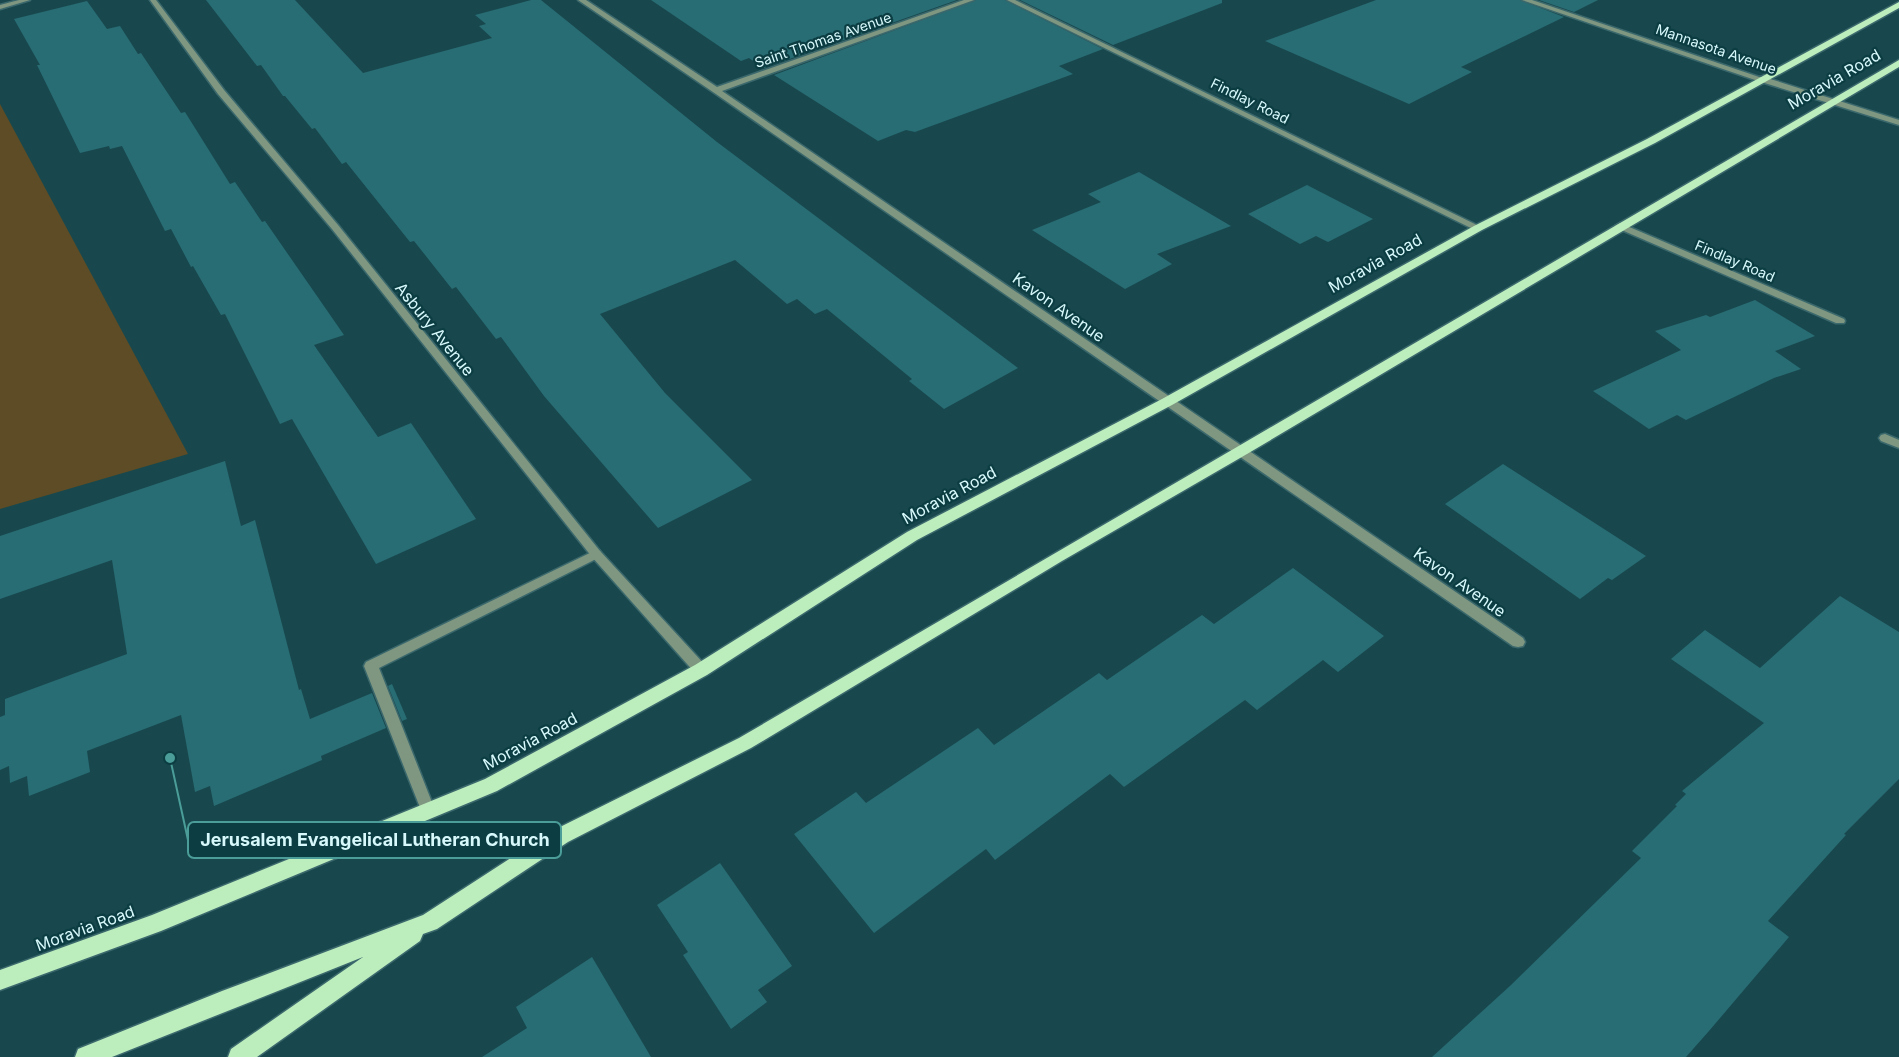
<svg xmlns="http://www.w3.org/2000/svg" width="1899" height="1057" font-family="Inter,sans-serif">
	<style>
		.green { fill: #5d4c25 }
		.building { fill: #286c74 }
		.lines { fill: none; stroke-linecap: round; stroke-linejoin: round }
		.service-casing { stroke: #3b686c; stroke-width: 3 }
		.minor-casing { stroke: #3b686c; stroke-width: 3 }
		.tertiary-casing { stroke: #3b686c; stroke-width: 3 }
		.primary-casing { stroke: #3b686c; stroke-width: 3 }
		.service { fill: #7f9780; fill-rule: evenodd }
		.minor { fill: #7f9780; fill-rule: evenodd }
		.tertiary { fill: #7f9780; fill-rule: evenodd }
		.primary { fill: #bcedbd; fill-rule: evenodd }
		.labels { text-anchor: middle; stroke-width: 4.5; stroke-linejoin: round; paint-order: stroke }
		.far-street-label { font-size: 14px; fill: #d8f9fc; stroke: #0b3d42 }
		.street-label { font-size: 16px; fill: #d8f9fc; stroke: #0b3d42 }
		.leader { fill: none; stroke: #4b9d99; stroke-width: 2 }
		.callout-dot { fill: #4b9d99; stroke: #0b3d42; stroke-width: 2 }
		.callout { fill: #0b3d42; stroke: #4b9d99; stroke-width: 2 }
		.callout-label { font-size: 18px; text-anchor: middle; font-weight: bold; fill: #d8f9fc }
	</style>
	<rect width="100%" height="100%" fill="#18484d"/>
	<!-- green -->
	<polygon class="green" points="0,104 188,454 0,509"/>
	<!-- building -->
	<g class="building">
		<polygon points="206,0 295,0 363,73 492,38 479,26 486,24 475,15 531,0 541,0 717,142 1018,368 944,409 909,381 912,379 827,309 815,314 797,299 787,304 735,260 600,314 665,393 752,480 658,528 544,396 501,337 496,339 456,287 452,289 414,241 410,242 346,162 342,164 315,128 312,129 285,96 283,96 261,65 257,66"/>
		<polygon points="651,0 957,0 764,68 749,58 741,61"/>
		<polygon points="976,0 1005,0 1103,49 1059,66 1073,74 915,132 906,130 878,141 774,75"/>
		<polygon points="1020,0 1222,0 1222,3 1113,45"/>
		<polygon points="1376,0 1520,0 1564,17 1461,67 1472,72 1409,104 1265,41"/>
		<polygon points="1539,0 1598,0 1574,12"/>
		<polygon points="87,1 107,29 120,26 138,54 141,53 181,113 185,112 230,184 235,182 262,222 265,221 344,335 314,345 378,437 411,423 476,519 376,564 292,419 280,424 225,314 221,315 193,266 191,267 171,229 165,231 122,146 110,149 109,146 80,153 37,65 40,65 14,19"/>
		<polygon points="1139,172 1231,226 1157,254 1172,264 1125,289 1032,230 1101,202 1088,194"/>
		<polygon points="1307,185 1373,219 1328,242 1316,236 1300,244 1248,214"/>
		<polygon points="1755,300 1815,336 1775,351 1801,369 1774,378 1686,420 1677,415 1649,429 1593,391 1681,350 1655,331 1706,315 1710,317"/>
		<polygon points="225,461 241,526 255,520 299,690 301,689 310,719 372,693 386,728 321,756 322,760 214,806 210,786 195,792 181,715 87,751 90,772 29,796 27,776 10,783 9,766 0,770 0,717 5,715 5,699 127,654 112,560 0,599 0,536"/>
		<polygon points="1503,464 1646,556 1612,580 1608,578 1580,599 1445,504"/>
		<polygon points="1293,568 1384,636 1338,672 1323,660 1257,710 1245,700 1124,787 1110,774 995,860 986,849 874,933 794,834 856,792 866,803 978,728 994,745 1099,673 1107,680 1202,615 1214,624"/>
		<polygon points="1840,596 1899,632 1899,779 1844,834 1846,835 1768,921 1789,937 1709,1031 1686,1057 1432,1057 1511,985 1641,858 1632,851 1677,806 1675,805 1686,794 1682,791 1764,723 1671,659 1705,630 1760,668"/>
		<polygon points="392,684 407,719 402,721 388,686"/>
		<polygon points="720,863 792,966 758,990 767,1002 731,1029 683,955 688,952 657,905"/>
		<polygon points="592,957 651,1057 482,1057 527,1028 516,1007"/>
	</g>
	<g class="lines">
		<!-- service casing -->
		<g class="service-casing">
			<g id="service">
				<polygon points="1620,223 1844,319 1845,321 1844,323 1836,323 1617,228 1615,226"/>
				<polygon points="596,550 600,551 602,554 600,557 379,668 435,810 433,815 428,817 423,815 364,666 366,662"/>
			</g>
		</g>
		<!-- minor casing -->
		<g class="minor-casing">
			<g id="minor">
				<polygon points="19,0 30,0 0,9 0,5"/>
				<polygon points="150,0 156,0 224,90 338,225 600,551 706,666 708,670 706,674 701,675 696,674 592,557 332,229 218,94"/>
				<polygon points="578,0 586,0 717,87 964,0 974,0 722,91 1523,638 1525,642 1523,646 1518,647 1513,646 713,92"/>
				<polygon points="1007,0 1015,0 1483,228 1478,231 1475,230"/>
				<polygon points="1522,0 1532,0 1765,79 1758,81"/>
				<polygon points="1885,434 1899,440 1899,448 1881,441 1879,438 1881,435"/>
			</g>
		</g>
		<!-- tertiary casing -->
		<g class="tertiary-casing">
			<polygon id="tertiary" points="1758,77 1764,77 1899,120 1899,125 1758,81"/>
		</g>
		<!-- primary casing -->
		<g class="primary-casing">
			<g id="primary">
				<polygon points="1899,2 1899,8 1655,143 1482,230 1172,405 917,540 707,675 497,791 161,931 0,990 0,970 152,915 485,779 695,665 907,532 1162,399 1474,226 1647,139"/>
				<polygon points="1899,60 1899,67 1247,454 1062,561 751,748 568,842 437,929 423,934 420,941 257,1057 228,1057 231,1049 363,957 112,1057 75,1057 78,1049 222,991 423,915 554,830 739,738"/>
			</g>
		</g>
		<!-- service -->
		<use href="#service" class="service"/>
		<!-- minor -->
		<use href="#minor" class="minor"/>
		<!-- tertiary -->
		<use href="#tertiary" class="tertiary"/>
		<!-- primary -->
		<use href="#primary" class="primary"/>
	</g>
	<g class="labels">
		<!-- far-street labels -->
		<g class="far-street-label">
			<text transform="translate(823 40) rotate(-19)" y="5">Saint Thomas Avenue</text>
			<text transform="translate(1716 49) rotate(19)" y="5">Mannasota Avenue</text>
			<text transform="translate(1250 101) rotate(26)" y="5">Findlay Road</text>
			<text transform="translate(1735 261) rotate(23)" y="5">Findlay Road</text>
		</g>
		<!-- street labels -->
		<g class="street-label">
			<text transform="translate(1834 79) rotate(-30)" y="6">Moravia Road</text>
			<text transform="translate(1375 263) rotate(-29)" y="6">Moravia Road</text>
			<text transform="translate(1059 307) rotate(35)" y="6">Kavon Avenue</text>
			<text transform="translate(435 329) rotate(51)" y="6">Asbury Avenue</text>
			<text transform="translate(949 495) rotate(-28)" y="6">Moravia Road</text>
			<text transform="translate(1460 582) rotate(35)" y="6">Kavon Avenue</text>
			<text transform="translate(530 741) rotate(-28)" y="6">Moravia Road</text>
			<text transform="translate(85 928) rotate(-20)" y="6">Moravia Road</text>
		</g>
	</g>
	<!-- callouts -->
	<path class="leader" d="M170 758L188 840"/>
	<circle class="callout-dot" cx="170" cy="758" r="6"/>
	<rect class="callout" x="188" y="822" width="373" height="36" rx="6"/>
	<g class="callout-label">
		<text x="375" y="846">Jerusalem Evangelical Lutheran Church</text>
	</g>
</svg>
